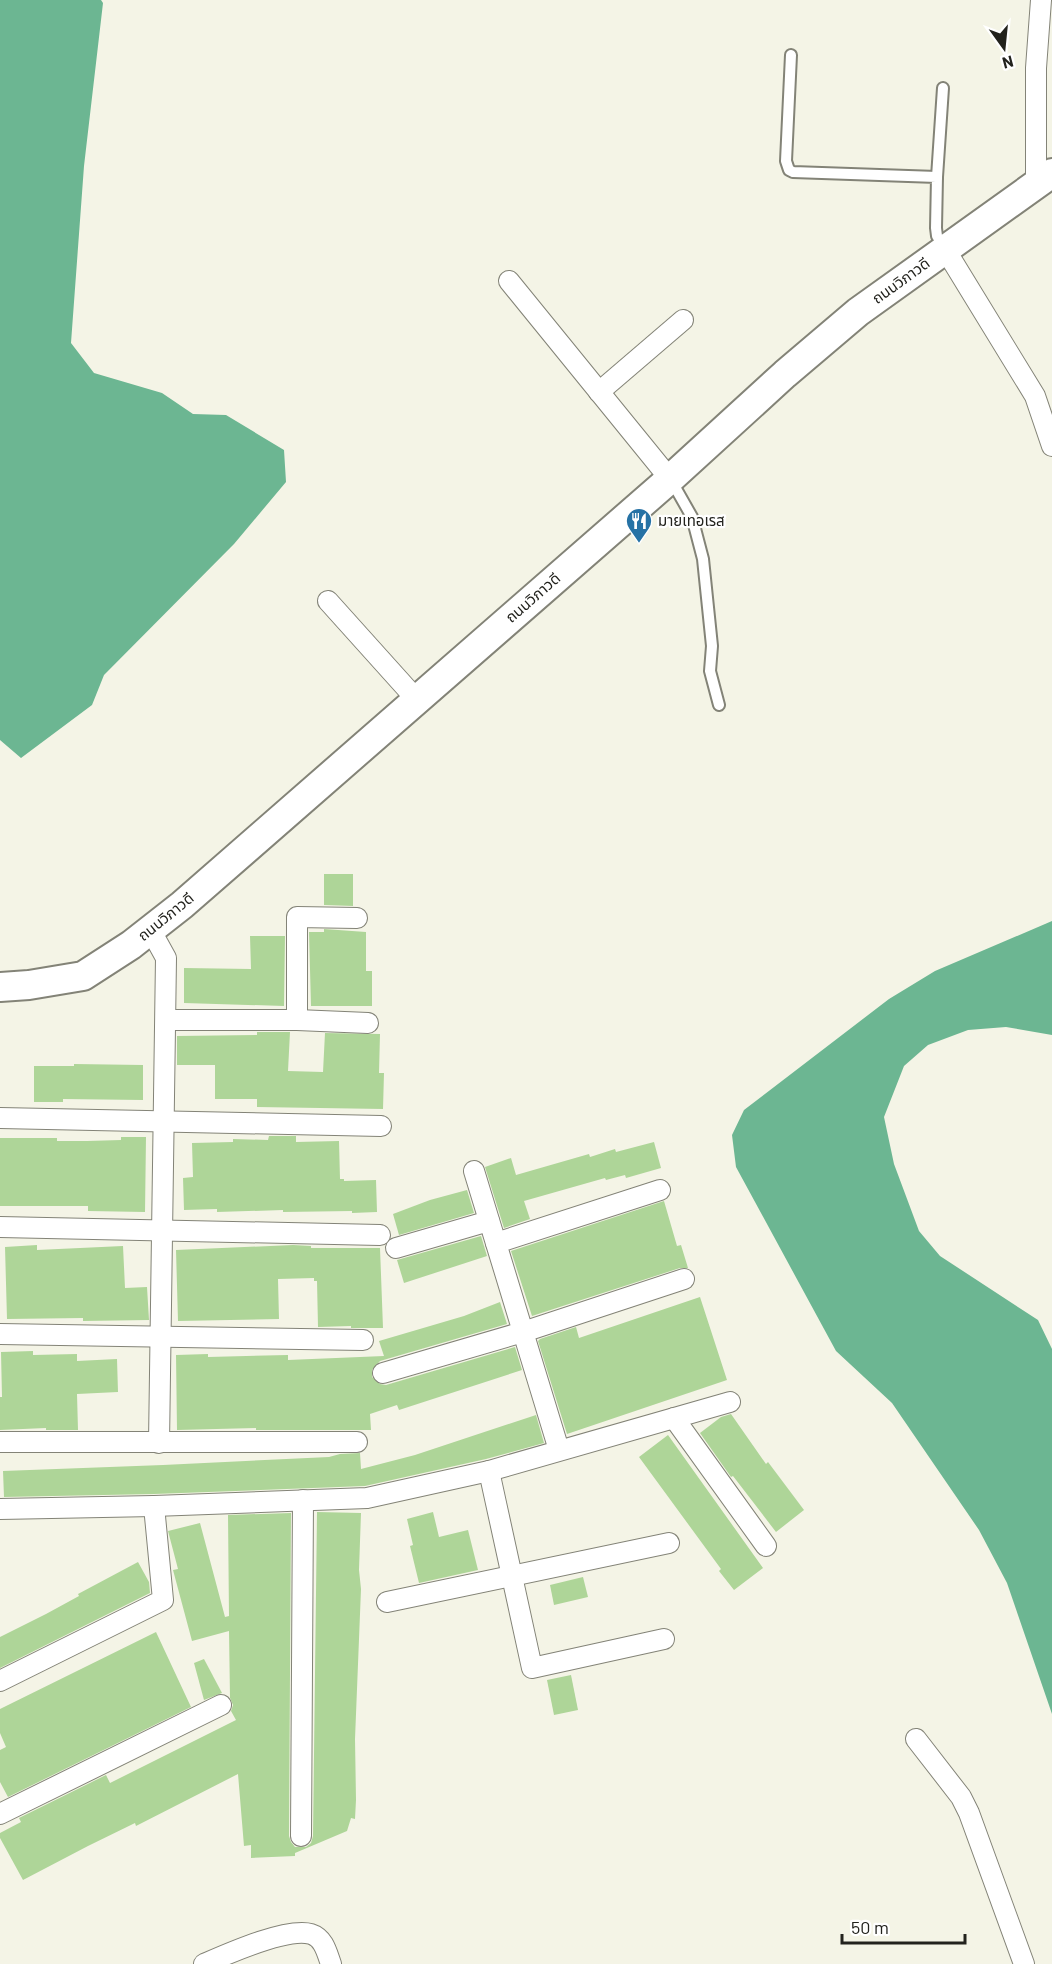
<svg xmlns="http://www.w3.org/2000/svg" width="1052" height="1964" font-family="Barlow,'Noto Sans Thai',sans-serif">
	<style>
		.water { fill: #6cb692 }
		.building { fill: #aed598 }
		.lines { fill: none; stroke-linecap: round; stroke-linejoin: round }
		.lane-casing { stroke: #838377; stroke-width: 14 }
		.street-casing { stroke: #838377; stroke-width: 22 }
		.secondary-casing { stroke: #838377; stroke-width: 32 }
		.lane { stroke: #fff; stroke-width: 10 }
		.street { stroke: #fff; stroke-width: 20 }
		.secondary { stroke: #fff; stroke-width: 28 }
		.labels { text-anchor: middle; stroke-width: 4.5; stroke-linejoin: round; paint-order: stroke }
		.street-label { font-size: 15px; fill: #22221d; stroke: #fff }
		.poi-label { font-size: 15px; fill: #22221d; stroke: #fff; text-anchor: start }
	</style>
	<rect width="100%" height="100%" fill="#f4f4e6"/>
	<!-- water -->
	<g class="water">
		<polygon points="0,0 101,0 103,3 84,166 71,343 94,373 162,393 193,414 226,415 284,450 286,482 234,544 104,675 92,705 21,758 0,740"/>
		<polygon points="1052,921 1052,1035 1006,1027 968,1030 928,1045 904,1066 884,1117 894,1164 919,1231 940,1256 1038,1320 1052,1349 1052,1714 1007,1583 979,1530 892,1403 836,1351 736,1167 732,1135 744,1110 889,999 935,971"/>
	</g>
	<!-- building -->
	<g class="building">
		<polygon points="324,874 353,874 353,906 324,905"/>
		<polygon points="324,929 366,932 366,971 372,971 372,1006 311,1006 309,932 324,932"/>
		<polygon points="250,936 285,936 284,1006 184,1003 184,968 251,969"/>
		<polygon points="257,1032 290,1032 288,1071 323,1072 325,1033 380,1034 379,1073 384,1073 383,1109 257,1107 257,1099 215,1099 215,1065 177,1065 177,1036 257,1035"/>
		<polygon points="74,1064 143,1065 143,1100 63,1099 63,1102 34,1102 34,1066 74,1066"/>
		<polygon points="269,1136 296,1136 296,1142 339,1141 340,1179 344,1179 344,1181 376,1180 377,1212 352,1213 352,1211 283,1212 283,1210 217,1212 217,1209 184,1210 183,1178 193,1177 192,1143 233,1142 233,1139 268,1140"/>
		<polygon points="121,1137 146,1137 145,1212 88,1211 88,1206 0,1206 0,1138 57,1138 57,1141 87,1141 121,1140"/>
		<polygon points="654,1142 661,1168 626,1178 625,1175 606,1180 605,1178 524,1201 530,1219 504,1228 485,1167 511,1158 516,1175 589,1154 590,1157 615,1149 616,1152"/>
		<polygon points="467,1190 474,1213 399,1235 393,1214 430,1200"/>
		<polygon points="664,1201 677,1246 681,1245 688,1268 680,1268 532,1316 511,1251"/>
		<polygon points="481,1236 487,1256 404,1283 397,1260"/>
		<polygon points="37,1245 37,1250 123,1246 125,1288 147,1287 149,1320 83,1321 83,1318 7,1319 5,1247"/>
		<polygon points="293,1245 311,1246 311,1248 380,1248 383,1328 351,1328 351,1326 318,1327 317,1281 314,1281 314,1278 278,1279 279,1319 178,1321 176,1250"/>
		<polygon points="700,1297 727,1380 567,1434 538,1341 540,1339 576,1327 579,1338"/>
		<polygon points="500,1302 507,1324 380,1361 372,1370 372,1377 380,1384 386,1385 515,1347 522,1370 399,1410 397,1405 370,1414 371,1430 256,1430 256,1428 177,1430 176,1355 208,1354 208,1357 288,1355 288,1360 384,1356 379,1341 464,1316"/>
		<polygon points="33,1351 33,1355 77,1354 77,1361 117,1359 118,1392 77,1394 78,1430 46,1430 46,1428 0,1430 0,1397 2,1397 1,1352"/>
		<polygon points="731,1414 766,1464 768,1462 804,1510 776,1532 733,1476 731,1477 700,1433 721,1417"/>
		<polygon points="536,1415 544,1443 486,1459 365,1486 154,1494 4,1497 3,1471 163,1465 329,1457 340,1454 360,1453 361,1469 415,1455"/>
		<polygon points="668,1435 763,1568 734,1590 719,1571 721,1569 639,1457"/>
		<polygon points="317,1512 361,1513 359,1570 361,1589 355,1739 356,1800 355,1819 351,1818 347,1831 295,1853 295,1856 251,1858 251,1845 244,1846 238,1774 136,1826 135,1823 88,1846 23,1880 0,1838 0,1833 21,1822 19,1818 106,1775 110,1783 236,1720 231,1711 233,1705 230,1698 229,1631 192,1641 173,1570 178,1569 168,1531 200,1523 225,1617 229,1616 228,1515 291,1513 289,1836 291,1842 295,1847 306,1847 311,1843 313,1836"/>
		<polygon points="433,1512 439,1537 468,1530 478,1570 419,1583 410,1546 413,1545 407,1519"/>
		<polygon points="138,1562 149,1582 150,1593 0,1668 0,1637 46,1614 79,1596 78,1594"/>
		<polygon points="583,1577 588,1597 554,1605 550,1585"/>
		<polygon points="156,1632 191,1707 8,1797 0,1782 0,1750 6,1747 0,1733 0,1709"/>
		<polygon points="204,1659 222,1693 204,1700 194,1663"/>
		<polygon points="571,1675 578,1710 554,1715 547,1680"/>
	</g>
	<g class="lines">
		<!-- lane casing -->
		<g class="lane-casing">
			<g id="lane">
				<polyline points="791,55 786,161 789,170 793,172 937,177 936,228 937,236 945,249"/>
				<polyline points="937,177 943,88"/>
				<polyline points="671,480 692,517 703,559 712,646 710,671 719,705"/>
			</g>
		</g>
		<!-- street casing -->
		<g class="street-casing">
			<g id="street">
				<polyline points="1036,186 1036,68 1041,0"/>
				<polyline points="945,249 1035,396 1052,446"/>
				<polyline points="509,281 670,479"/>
				<polyline points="599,392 683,320"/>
				<polyline points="328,601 417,700"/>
				<polyline points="150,929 166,958 159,1443"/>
				<polyline points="166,1020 297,1020 368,1023"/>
				<polyline points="297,1020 297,917 357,918"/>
				<polyline points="0,1118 381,1126"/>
				<polyline points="474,1171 559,1450"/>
				<polyline points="0,1227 380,1235"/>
				<polyline points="496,1243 660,1190"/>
				<polyline points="396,1248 489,1221"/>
				<polyline points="0,1334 363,1340"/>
				<polyline points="383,1373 523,1332 684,1279"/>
				<polyline points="674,1418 766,1546"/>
				<polyline points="0,1442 357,1442"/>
				<polyline points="489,1471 532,1668 664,1639"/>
				<polyline points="0,1509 154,1506 367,1498 489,1471 730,1402"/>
				<polyline points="387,1602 669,1543"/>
				<polyline points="0,1681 163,1600 154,1506"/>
				<polyline points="916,1739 961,1797 969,1813 1024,1964"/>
				<polyline points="0,1814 221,1705"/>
				<polyline points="301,1836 303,1500"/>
				<path d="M204 1964C227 1954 287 1927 311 1934 324 1938 327 1953 331 1964"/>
			</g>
		</g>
		<!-- secondary casing -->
		<g class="secondary-casing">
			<polyline id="secondary" points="0,987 29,985 83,976 131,945 182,905 670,479 785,374 858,312 1052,173"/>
		</g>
		<!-- lane -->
		<use href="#lane" class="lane"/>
		<!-- street -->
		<use href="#street" class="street"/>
		<!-- secondary -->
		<use href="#secondary" class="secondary"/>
	</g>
	<!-- icons -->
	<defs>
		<g id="restaurant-pin" transform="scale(1.35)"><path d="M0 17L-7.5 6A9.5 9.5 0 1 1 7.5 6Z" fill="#2672a5" stroke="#fff"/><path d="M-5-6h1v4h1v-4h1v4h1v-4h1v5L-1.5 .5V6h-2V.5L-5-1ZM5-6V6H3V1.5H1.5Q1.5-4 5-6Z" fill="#fff"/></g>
	</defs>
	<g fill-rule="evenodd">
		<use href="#restaurant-pin" x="639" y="521"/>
	</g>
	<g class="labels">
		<!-- street labels -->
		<g class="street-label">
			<text transform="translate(901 281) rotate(-36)" y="5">ถนนวิภาวดี</text>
			<text transform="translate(533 598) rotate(-41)" y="5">ถนนวิภาวดี</text>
			<text transform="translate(166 917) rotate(-39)" y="5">ถนนวิภาวดี</text>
		</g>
		<!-- poi labels -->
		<g class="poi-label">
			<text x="658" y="526">มายเทอเรส</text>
		</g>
	</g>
	<!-- north arrow -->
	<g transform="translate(1004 48) rotate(165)" stroke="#ffffff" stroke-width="4.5" paint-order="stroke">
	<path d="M0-4.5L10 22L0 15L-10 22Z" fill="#22221d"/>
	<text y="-9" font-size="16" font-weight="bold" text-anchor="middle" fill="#22221d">N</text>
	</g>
	<!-- scale -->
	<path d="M842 1934v9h123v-9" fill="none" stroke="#22221d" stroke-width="3"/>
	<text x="851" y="1934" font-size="18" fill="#22221d" stroke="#ffffff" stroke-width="4.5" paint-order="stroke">50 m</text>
</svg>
